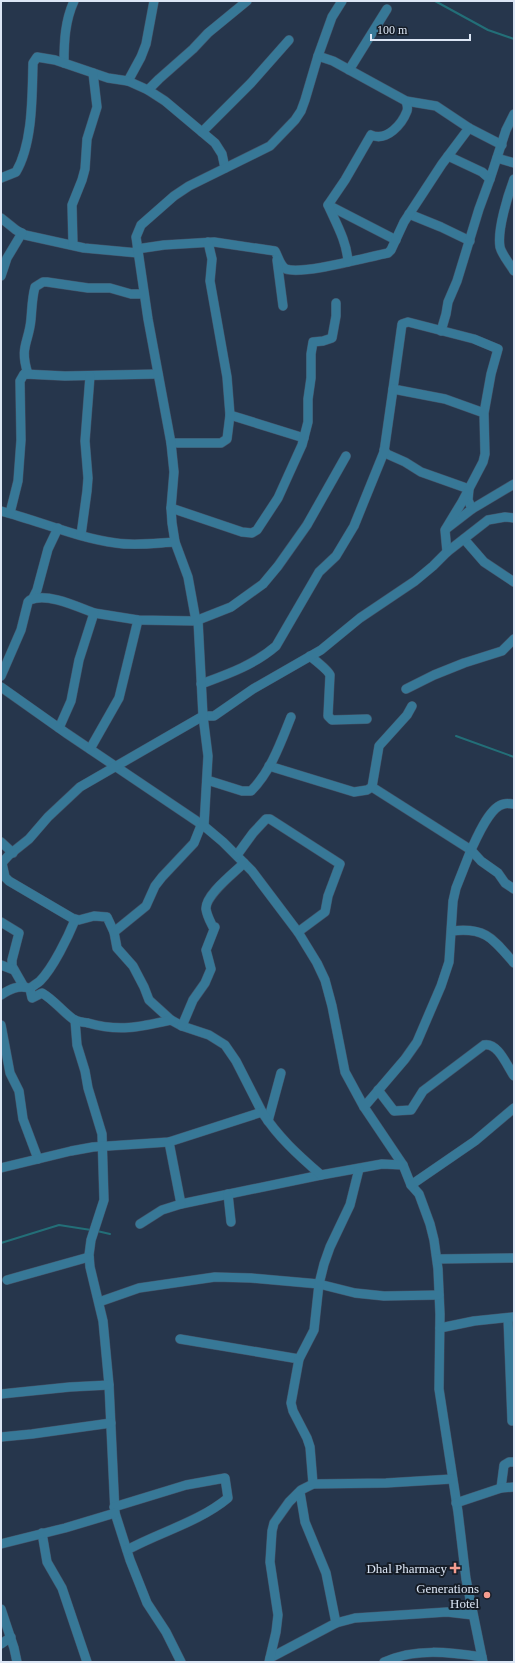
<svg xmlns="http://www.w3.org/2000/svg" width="515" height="1663" font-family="Georgia,serif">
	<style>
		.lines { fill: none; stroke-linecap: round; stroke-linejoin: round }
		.stream { stroke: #236f78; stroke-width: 2 }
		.minor-casing { stroke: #435267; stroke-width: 10 }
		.minor { stroke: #377897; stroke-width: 9 }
		.poi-dot { fill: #f59d90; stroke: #161d27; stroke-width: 1.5 }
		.labels { text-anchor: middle; stroke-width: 4; stroke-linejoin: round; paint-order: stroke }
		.poi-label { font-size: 13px; fill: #dce6f5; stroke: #161d27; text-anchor: end }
	</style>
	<rect width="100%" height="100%" fill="#26364c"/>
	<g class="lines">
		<!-- stream -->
		<g class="stream">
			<polyline points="435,1 488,30 514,39"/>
			<polyline points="456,736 514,757"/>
			<polyline points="97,1231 110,1234"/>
			<polyline points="1,1243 59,1225 91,1230"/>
		</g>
		<!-- minor casing -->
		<g class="minor-casing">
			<g id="minor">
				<path d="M64 63C64 41 65 21 74 1"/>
				<polyline points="349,70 387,9"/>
				<polyline points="128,81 141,57 146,44 154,1"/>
				<polyline points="148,90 159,79 193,49 208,33 247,1"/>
				<polyline points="469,128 502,145"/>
				<polyline points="202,132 251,83 289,40"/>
				<polyline points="448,156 482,172 490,179 506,130 514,114"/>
				<polyline points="497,158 514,163"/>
				<path d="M1 178 16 172C33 143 32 96 33 63L37 57 55 60 108 78 128 81 148 90 165 101 215 143 222 154 225 168"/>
				<path d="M514 179C508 195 497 230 500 247 502 255 510 264 514 271"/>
				<polyline points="328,205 396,240"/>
				<polyline points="409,214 441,227 470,241"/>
				<polyline points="1,218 16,230 25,235 84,248 138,253"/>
				<polyline points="73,245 72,205 82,180 85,169 87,139 97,107 93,73"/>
				<path d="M137 249 164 245 214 242 275 251C278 256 280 266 286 269 303 275 367 257 388 253L391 250 404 222 442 164 469 128 436 106 406 101 333 61 318 56"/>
				<polyline points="277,260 283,306"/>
				<path d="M348 262C347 242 336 223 328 205L345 180 371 135C387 142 402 124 407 111 408 108 407 104 406 101"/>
				<polyline points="1,276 7,258 22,233"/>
				<polyline points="441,331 446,314 448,302 457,281 479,209 490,179"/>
				<path d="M28 374C19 346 29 343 31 319 32 308 32 298 35 287L43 282H47L88 288H110L131 294H144"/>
				<polyline points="230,415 304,438"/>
				<polyline points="171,443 221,443 227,439 230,415 227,377 210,281 212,259 208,242"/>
				<polyline points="384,450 387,454 405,462 421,472 469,489 468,500 472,509"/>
				<polyline points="171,508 242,532 252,533 257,530 278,498 302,445 308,422 308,399 311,378 311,354 313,342 323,341 332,338 336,316 336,303"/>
				<path d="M1 511C40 521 77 538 116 543 135 546 156 543 175 542"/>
				<polyline points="10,513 18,481 21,440 20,381 24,374 65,376 158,374"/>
				<polyline points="446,529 472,509 514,484"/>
				<polyline points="81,535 87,491 88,478 85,441 90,376"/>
				<polyline points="464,539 484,562 514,582"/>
				<polyline points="447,552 445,530 462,502 483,462 485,454 484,413 491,374 498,349 474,339 408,322 402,324 393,389 445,399 484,413"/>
				<polyline points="33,598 37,590 48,549 58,528"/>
				<polyline points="94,613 138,620 196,621"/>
				<polyline points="198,620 231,607 263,584 278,566 307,525 346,456"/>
				<path d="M310 656C316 661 328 670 330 675L328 716 332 720 367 719"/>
				<path d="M1 676 21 630 28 602 30 600C47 592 78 607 94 613L79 660 71 701 59 728"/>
				<path d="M201 684C228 674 254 665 276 646L319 572 336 556 354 526 384 452 393 389"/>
				<polyline points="1,687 66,733 204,826 223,842 252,871 298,932 317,963 325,980 332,1006 345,1072 364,1107 403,1165 411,1185 419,1194 430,1224 434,1240 438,1269 440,1314 439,1389 458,1512 466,1579 483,1662"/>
				<polyline points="406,689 434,675 464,663 502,651 514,639"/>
				<polyline points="90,749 119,698 138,620"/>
				<polyline points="269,766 354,792 367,790 372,787 471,850 456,888 453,901 449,962 441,986 417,1042 405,1059 364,1107"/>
				<path d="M207 780 242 791H251C271 771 281 742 291 717"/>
				<polyline points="372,787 379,746 407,715 412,706"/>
				<path d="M514 804C511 804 507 803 504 804 490 806 477 837 471 850L481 861 498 873 505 883 514 889"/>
				<polyline points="1,842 13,853"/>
				<polyline points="237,855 253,833 266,819 270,819 340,864 328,896 325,912 298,932"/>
				<polyline points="2,863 5,877 9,881 72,918 79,920 94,916 107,917 114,932 117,948 133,966 144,987 149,1000 171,1020 182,1026 209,1035 225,1045 236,1061 262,1112"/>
				<polyline points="1,864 9,855 29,839 48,817 80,787 203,716 214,716 253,689 321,650 360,618 415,581 433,566 447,552 488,520 505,517 514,518"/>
				<path d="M75 920C68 937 53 968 40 981 37 984 33 985 30 989L32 998 42 993C54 1000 62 1011 73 1019 77 1022 83 1022 88 1023 119 1032 140 1027 171 1020"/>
				<polyline points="1,922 19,933 12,960 12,966 24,987"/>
				<path d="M452 931C486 927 493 939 514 963"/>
				<polyline points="114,932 146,906 155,886 162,877 194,843 200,828 204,826 208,756 203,716 198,620 196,621 188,577 175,542 172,523 171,508 174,472 171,443 148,319 136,237 141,225 174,196 189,186 270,146 295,120 301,111 305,100 318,56 332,17 342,1"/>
				<polyline points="1,965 14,970"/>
				<path d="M1 995C10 989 18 985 29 988"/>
				<polyline points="75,1020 77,1045 85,1071 88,1088 102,1134 104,1200 91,1240 89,1255 90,1267 103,1321 109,1385 115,1513 130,1560 147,1603 166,1632 181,1662"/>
				<polyline points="1,1025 10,1073 19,1091 23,1119 38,1159"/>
				<path d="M182 1026 193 1000 205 983 211 969 206 950 215 927H213C210 921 207 916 206 909 205 895 234 873 244 863"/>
				<path d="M378 1090 394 1111 411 1110 423 1091 484 1045C498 1042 507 1066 514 1076"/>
				<polyline points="268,1121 281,1073"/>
				<polyline points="169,1142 181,1204 321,1175"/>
				<path d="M1 1168 71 1151 93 1147 169 1142 262 1112C278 1137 298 1155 321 1175L382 1164 403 1165"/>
				<polyline points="411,1185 475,1141 514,1108"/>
				<polyline points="228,1194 231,1222"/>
				<polyline points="140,1224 162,1210 181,1204"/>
				<polyline points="437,1259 514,1258"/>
				<polyline points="7,1280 89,1257"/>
				<polyline points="99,1302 139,1288 215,1277 251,1278 319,1284 355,1293 384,1296 439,1295"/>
				<polyline points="508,1318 512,1421"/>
				<polyline points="440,1328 474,1321 513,1317"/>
				<polyline points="180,1339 299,1359"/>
				<polyline points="1,1394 70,1387 109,1385"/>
				<polyline points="1,1437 32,1434 111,1423"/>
				<polyline points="313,1484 310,1447 307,1438 293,1411 291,1403 299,1359 314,1330 319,1284 324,1264 330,1247 350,1205 359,1169"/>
				<polyline points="501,1488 504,1465 509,1462 514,1462"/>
				<polyline points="300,1492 305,1522 326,1573 336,1623"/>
				<polyline points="456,1503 501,1488 514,1487"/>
				<path d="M114 1507 186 1485 225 1478 228 1498C199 1522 160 1532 127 1550"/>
				<polyline points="42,1533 47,1562 62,1588 87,1662"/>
				<polyline points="1,1544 65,1528 115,1513"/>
				<polyline points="1,1609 14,1648 17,1662"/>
				<polyline points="1,1644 11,1637"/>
				<polyline points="270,1658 336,1623 355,1618 447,1612 473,1615"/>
				<polyline points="269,1662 276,1632 278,1615 270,1562 272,1531 274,1523 289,1502 301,1490 313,1484 386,1483 452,1479"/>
				<path d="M384 1662C415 1648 449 1652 482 1657"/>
			</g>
		</g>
		<!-- minor -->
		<use href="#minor" class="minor"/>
	</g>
	<!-- markers -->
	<g class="poi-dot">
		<path d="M453 1562h4v4h4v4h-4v4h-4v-4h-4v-4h4z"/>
		<circle cx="487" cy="1595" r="4"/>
	</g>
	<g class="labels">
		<!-- poi labels -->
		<g class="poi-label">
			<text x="447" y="1573">Dhal Pharmacy</text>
			<text x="479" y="1593">Generations<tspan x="479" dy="15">Hotel</tspan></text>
		</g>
	</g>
	<!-- border -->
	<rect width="515" height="1663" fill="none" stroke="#dce6f5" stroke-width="4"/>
	<!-- scale -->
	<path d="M371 34v6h99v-6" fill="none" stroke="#dce6f5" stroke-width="2"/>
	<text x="377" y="34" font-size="12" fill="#dce6f5" stroke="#161d27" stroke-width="3" paint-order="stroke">100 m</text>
</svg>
